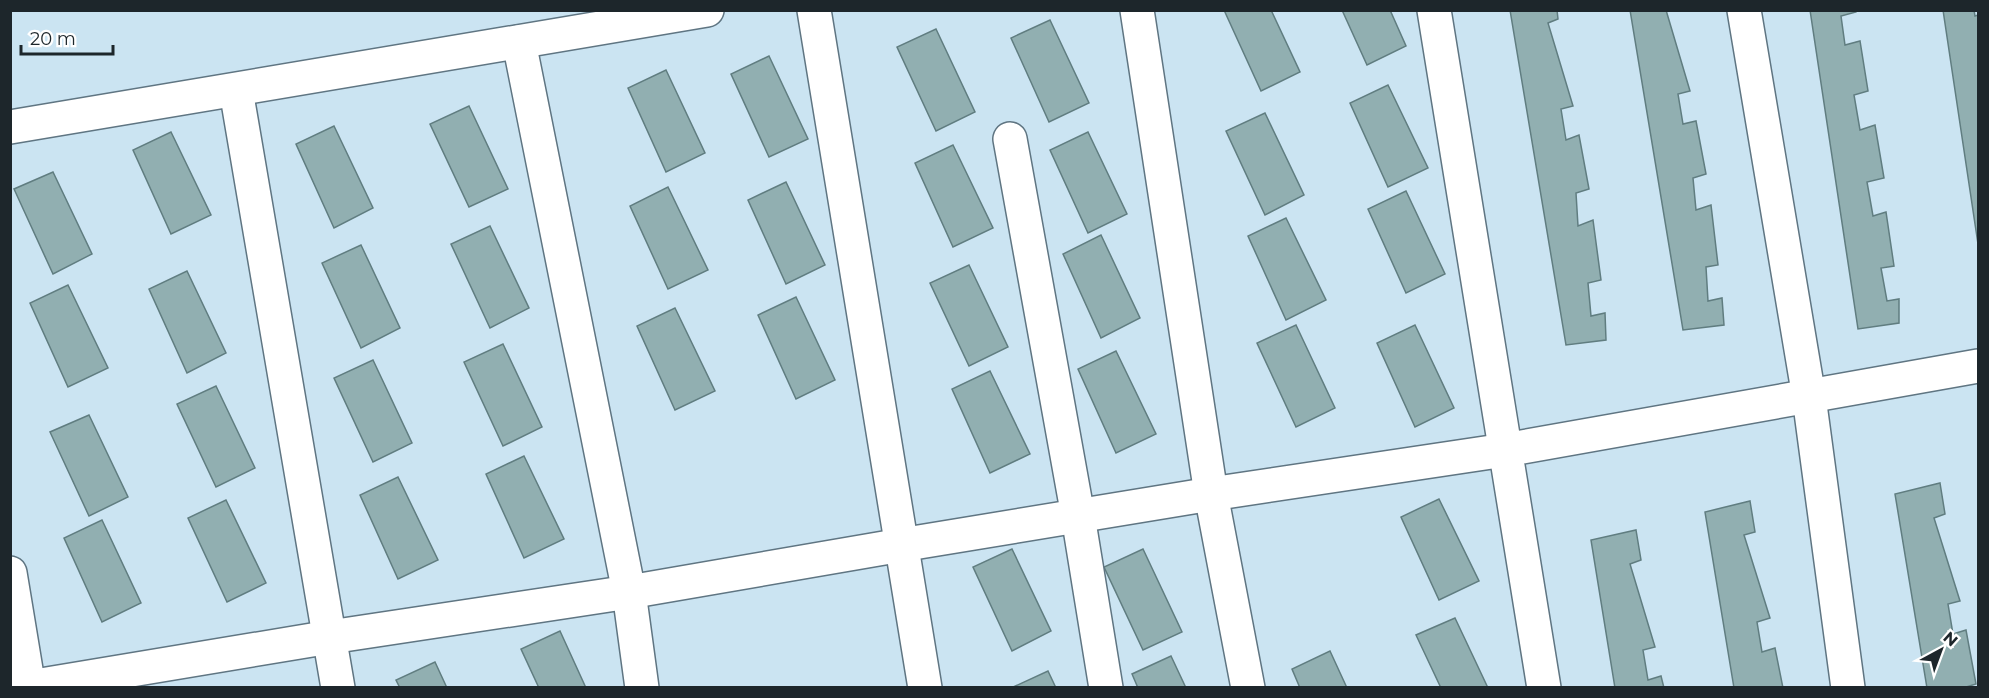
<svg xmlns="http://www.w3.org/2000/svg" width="1989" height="698" font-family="Montserrat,sans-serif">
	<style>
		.building { fill: #91afb1; stroke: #607d80; stroke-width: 1.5 }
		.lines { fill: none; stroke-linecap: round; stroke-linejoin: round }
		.minor-casing { stroke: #5f7582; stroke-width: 36 }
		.minor { stroke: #fff; stroke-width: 33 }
	</style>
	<rect width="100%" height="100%" fill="#cbe4f2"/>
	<!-- building -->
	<g class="building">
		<polygon points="1224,10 1271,10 1300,72 1261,91"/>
		<polygon points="1342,10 1390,10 1406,46 1367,65"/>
		<polygon points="1510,10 1557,10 1558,19 1548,23 1573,106 1561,109 1566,140 1579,135 1589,189 1576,193 1578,226 1593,220 1601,280 1588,283 1591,316 1605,313 1606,340 1566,345"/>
		<polygon points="1630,10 1666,10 1690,91 1678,94 1683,124 1696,121 1706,174 1693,178 1696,210 1711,205 1718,265 1706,267 1708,301 1722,298 1724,325 1683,330"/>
		<polygon points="1810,10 1856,10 1856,12 1841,16 1845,45 1860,41 1868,91 1854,95 1860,130 1875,125 1884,178 1867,182 1873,216 1886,212 1894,266 1881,268 1887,301 1899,299 1899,323 1858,329"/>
		<polygon points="1943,10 1974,10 1975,16 1978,15 1978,244"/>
		<polygon points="1050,20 1089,103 1049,122 1011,38"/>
		<polygon points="936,29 975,112 936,131 897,47"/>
		<polygon points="769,56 808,139 769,157 731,74"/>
		<polygon points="666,70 705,153 666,172 628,88"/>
		<polygon points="1388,85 1428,168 1388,187 1350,103"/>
		<polygon points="469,106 508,189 469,207 430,124"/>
		<polygon points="1265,113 1304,195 1265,215 1226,131"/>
		<polygon points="334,126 373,208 334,228 296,144"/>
		<polygon points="171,132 211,215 171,234 133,150"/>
		<polygon points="1088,132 1127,214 1088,233 1050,150"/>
		<polygon points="953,145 993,228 953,247 915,163"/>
		<polygon points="53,172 92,254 53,274 14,189"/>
		<polygon points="786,182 825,265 786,284 748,200"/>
		<polygon points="668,187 708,270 668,289 630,206"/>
		<polygon points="1406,191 1445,274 1406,293 1368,209"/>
		<polygon points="1286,218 1326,300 1286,320 1248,236"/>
		<polygon points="490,226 529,308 490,328 451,244"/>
		<polygon points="1101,235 1140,318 1101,338 1063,254"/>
		<polygon points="361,245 400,328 361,348 322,263"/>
		<polygon points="969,265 1008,347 969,366 930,283"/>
		<polygon points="187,271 226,353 187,373 149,289"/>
		<polygon points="68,285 108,368 68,387 30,303"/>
		<polygon points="796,297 835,380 796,399 758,315"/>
		<polygon points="675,308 715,391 675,410 637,326"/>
		<polygon points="1296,325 1335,408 1296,427 1257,343"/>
		<polygon points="1415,325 1454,408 1415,427 1377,343"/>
		<polygon points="503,344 542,427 503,446 464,362"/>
		<polygon points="1116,351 1156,434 1116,453 1078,369"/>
		<polygon points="373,360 412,443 373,462 334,378"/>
		<polygon points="990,371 1030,454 990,473 952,389"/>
		<polygon points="216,386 255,468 216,487 177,404"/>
		<polygon points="89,415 128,497 89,516 50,432"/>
		<polygon points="524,456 564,539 524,558 486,474"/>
		<polygon points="398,477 438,560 398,579 360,495"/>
		<polygon points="1940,483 1945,514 1934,518 1960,601 1948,604 1953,634 1966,630 1976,684 1963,688 1927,688 1895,494"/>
		<polygon points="1439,499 1479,581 1439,600 1401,517"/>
		<polygon points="226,500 266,583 227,602 188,518"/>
		<polygon points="1750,501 1755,532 1744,535 1770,618 1757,622 1762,652 1775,648 1783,688 1734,688 1705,512"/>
		<polygon points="102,520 141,603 102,622 64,538"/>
		<polygon points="1636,530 1641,560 1630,564 1655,647 1643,650 1648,680 1661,676 1664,688 1615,688 1591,540"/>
		<polygon points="1012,549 1051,631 1012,651 973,567"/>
		<polygon points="1143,549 1182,632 1143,650 1104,567"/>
		<polygon points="1455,618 1488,688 1441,688 1416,635"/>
		<polygon points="560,631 586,688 539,688 521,649"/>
		<polygon points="1330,651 1347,688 1300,688 1292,669"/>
		<polygon points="1171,656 1186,688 1138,688 1132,674"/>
		<polygon points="435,662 447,688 400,688 396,680"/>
		<polygon points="1048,671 1056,688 1011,688"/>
	</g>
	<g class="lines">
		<!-- minor casing -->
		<g class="minor-casing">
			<g id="minor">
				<polyline points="814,10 925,688"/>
				<polyline points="1137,10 1211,494 1248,688"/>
				<polyline points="1434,10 1544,688"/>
				<polyline points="1744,10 1809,397 1848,688"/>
				<polyline points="519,42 629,592 642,688"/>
				<polyline points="236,90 338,688"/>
				<polyline points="10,127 707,10"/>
				<polyline points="1010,139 1078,516 1106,688"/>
				<polyline points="10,573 29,688"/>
				<polyline points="29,687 330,637 629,592 919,542 1211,494 1505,450 1978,366"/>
			</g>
		</g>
		<!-- minor -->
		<use href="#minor" class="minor"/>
	</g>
	<!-- border -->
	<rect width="1989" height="698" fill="none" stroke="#1d262b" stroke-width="24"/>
	<!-- north arrow -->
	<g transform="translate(1941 650) rotate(41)" stroke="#ffffff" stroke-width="4.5" paint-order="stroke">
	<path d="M0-4.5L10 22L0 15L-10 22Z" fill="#1d262b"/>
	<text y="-9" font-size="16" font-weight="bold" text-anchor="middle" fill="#1d262b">N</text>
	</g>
	<!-- scale -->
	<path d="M21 45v9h92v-9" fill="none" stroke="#1d262b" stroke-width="3"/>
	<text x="30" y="45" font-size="18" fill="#1d262b" stroke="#ffffff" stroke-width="4.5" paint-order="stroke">20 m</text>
</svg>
